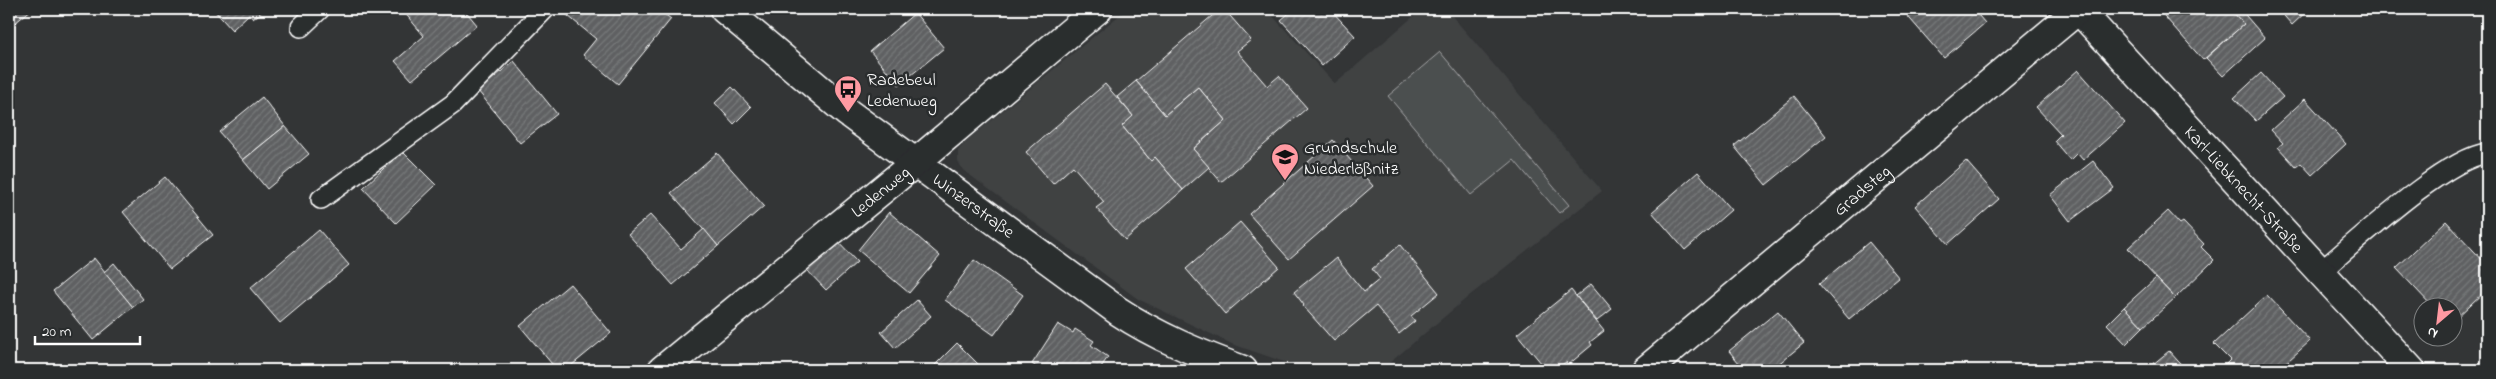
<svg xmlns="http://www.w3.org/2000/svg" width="2496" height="379" font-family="'Indie Flower',sans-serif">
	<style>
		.built { fill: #404243 }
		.grass { fill: #4c4f50; stroke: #a6a7a8 }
		.building { fill: url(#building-hatch); stroke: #fff }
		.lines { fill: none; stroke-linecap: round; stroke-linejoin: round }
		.service-casing { stroke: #fff; stroke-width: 22 }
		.minor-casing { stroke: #fff; stroke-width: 31 }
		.service { stroke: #2a2d2e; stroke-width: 19 }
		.minor { stroke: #2a2d2e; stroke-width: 28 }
		.labels { text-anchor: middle; stroke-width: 5; stroke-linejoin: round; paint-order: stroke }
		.poi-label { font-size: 18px; fill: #fff; stroke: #2a2d2e; text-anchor: start }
		.street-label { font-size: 18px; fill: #fff; stroke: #2a2d2e }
	</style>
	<defs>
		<pattern id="building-hatch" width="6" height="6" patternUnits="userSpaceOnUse" patternTransform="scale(1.25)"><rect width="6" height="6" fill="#5f6162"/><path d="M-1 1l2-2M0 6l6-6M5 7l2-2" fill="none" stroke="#77797a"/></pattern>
	</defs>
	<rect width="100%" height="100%" fill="#333536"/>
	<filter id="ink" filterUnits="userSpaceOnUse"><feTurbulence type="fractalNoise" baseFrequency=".02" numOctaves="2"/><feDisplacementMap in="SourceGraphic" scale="10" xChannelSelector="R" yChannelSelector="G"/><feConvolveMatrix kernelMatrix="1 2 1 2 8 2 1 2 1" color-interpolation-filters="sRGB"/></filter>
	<g filter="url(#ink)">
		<!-- built -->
		<polygon class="built" points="1127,9 1266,9 1335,84 1422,9 1446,9 1602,191 1469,296 1381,370 1316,370 1290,364 1232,344 1138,299 963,170 958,161 958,151 966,141"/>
		<!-- grass -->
		<polygon class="grass" points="1440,52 1569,205 1559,213 1514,160 1471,195 1388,96"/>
		<!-- building -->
		<g class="building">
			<polygon points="9,9 32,9 9,28"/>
			<polygon points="213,9 265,9 253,19 249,14 232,30"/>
			<polygon points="408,9 464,9 477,25 412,80 395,61 424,36 404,12"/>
			<polygon points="564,9 658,9 671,19 618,84 583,55 596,39 562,11"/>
			<polygon points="1220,9 1224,9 1251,40 1237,51 1267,86 1279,76 1307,108 1221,182 1193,149 1226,120 1198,87 1165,115 1136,81"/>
			<polygon points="1294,9 1330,9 1355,36 1322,66 1281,20"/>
			<polygon points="1907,9 1973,9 1985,23 1944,58 1904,12"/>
			<polygon points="2158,9 2230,9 2244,24 2203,60"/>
			<polygon points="2230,9 2240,9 2265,38 2223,76 2206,58 2244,24"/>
			<polygon points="2278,9 2305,9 2307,11 2292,25"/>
			<polygon points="915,13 944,48 899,85 870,51"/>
			<polygon points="514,61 557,114 520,143 478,91"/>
			<polygon points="2078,70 2125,123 2083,160 2077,153 2070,160 2054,141 2061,134 2036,107"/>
			<polygon points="2261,73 2283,97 2256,121 2234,98"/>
			<polygon points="1136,81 1165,115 1198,87 1226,120 1193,149 1209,167 1183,190 1155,157 1151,161 1122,126 1133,116 1117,97"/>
			<polygon points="1105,84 1133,116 1122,126 1151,161 1155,157 1183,190 1125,240 1096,208 1104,202 1073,166 1053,184 1026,152"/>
			<polygon points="732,87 751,107 734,124 715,103"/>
			<polygon points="1794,96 1826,136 1766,185 1734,146"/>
			<polygon points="262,97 285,126 243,160 219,132"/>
			<polygon points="2305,99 2346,144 2312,175 2301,163 2296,167 2278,147 2283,143 2271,130"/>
			<polygon points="285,126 309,154 267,189 243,160"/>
			<polygon points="1333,140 1373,186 1289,259 1249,214"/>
			<polygon points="402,151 436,185 396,223 363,188"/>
			<polygon points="717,153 764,206 718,246 671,193"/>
			<polygon points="1966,161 1999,199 1948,244 1915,206"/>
			<polygon points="2093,161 2114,188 2070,221 2050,195"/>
			<polygon points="1698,172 1731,210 1685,250 1652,212"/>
			<polygon points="165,177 213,235 170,269 123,212"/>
			<polygon points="2168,211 2180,224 2183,222 2204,244 2201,247 2214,260 2175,298 2128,248"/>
			<polygon points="889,212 940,256 909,293 858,250"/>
			<polygon points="650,215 681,249 704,229 718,246 673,285 628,234"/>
			<polygon points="2446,221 2487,265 2487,289 2454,320 2454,306 2432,306 2396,268"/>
			<polygon points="1240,222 1279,267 1225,314 1186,269"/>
			<polygon points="319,230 349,265 280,323 250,288"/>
			<polygon points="834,238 857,262 826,290 804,267"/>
			<polygon points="1869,242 1899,278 1849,319 1819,284"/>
			<polygon points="1400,245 1439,293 1411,316 1415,321 1399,334 1376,306 1334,341 1303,306 1304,305 1294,292 1336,258 1364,292 1380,279 1372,269"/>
			<polygon points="94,258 133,307 93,340 53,291"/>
			<polygon points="974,260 1023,295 994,335 945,300"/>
			<polygon points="114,263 143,299 133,307 104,272"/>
			<polygon points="2156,278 2175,298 2143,327 2124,307"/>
			<polygon points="570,284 611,333 566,370 557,370 520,326"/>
			<polygon points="1591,284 1612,309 1597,321 1576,296"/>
			<polygon points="1571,290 1604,331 1590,342 1592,345 1568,365 1566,362 1555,370 1547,370 1517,334"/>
			<polygon points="2267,295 2310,341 2278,370 2226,370 2223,367 2230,360 2214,344"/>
			<polygon points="917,300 931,316 895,348 881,332"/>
			<polygon points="2124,307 2143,327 2126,344 2107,324"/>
			<polygon points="1778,311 1804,343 1771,370 1745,370 1729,351"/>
			<polygon points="1058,324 1073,333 1075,329 1094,341 1091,345 1108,357 1099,370 1041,370 1032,364"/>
			<polygon points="957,343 984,370 930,370"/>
			<polygon points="2169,351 2186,370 2146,370"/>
		</g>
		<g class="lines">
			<!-- service casing -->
			<g class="service-casing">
				<g id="service">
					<polyline points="301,27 320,9"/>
					<polyline points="321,199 453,104 545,9"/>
					<path d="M2320 272C2356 242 2444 159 2487 153"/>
				</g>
			</g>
			<!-- minor casing -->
			<g class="minor-casing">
				<g id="minor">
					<path id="s1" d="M724 9 848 113 1118 311C1157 337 1200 354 1243 370"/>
					<path id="s2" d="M2078 9 2411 370"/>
					<path id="s3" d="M662 370 915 163 1098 9"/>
					<path id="s4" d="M1646 370 2079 9"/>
				</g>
			</g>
			<!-- service -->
			<use href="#service" class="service"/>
			<!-- minor -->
			<use href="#minor" class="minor"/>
		</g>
	</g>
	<!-- icons -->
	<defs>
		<g id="bus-pin" transform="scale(1.4375)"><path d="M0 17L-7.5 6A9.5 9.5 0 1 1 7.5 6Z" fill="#ff9aa2" stroke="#2a2d2e"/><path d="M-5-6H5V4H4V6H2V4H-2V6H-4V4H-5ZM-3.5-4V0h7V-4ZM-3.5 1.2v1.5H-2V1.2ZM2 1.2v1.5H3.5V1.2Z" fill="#111"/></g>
		<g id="school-pin" transform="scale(1.4375)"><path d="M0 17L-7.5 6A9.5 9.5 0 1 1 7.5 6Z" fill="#ff9aa2" stroke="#2a2d2e"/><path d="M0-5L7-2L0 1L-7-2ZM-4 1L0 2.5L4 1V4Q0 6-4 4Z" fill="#111"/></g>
	</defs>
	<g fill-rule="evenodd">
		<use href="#bus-pin" x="848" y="89"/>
		<use href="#school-pin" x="1285" y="157"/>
	</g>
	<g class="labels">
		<!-- poi labels -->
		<g class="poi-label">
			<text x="867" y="85">Radebeul<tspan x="867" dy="21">Ledenweg</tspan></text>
			<text x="1304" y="153">Grundschule<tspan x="1304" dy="21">Niederlößnitz</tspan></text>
		</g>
		<!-- street labels -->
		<g class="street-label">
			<text dy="6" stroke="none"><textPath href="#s4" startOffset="281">Gradsteg</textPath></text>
			<text dy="6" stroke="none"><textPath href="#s2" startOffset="245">Karl-Liebknecht-Straße</textPath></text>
			<text dy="6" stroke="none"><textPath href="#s3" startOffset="282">Ledenweg</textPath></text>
			<text dy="6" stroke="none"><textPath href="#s1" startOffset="318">Winzerstraße</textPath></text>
		</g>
	</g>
	<!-- margin -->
	<rect width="2496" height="379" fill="none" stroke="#2a2d2e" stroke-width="30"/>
	<rect x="15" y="15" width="2466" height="349" fill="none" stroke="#fff" stroke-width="2" filter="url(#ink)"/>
	<!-- north arrow -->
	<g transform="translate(2438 322) rotate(208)"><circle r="24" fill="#2a2d2e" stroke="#7f8182"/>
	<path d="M0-4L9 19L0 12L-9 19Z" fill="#ff9aa2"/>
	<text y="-8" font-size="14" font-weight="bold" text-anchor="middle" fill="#ffffff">N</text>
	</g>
	<!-- scale -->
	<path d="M35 336v8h105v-8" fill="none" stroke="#ffffff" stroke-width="2.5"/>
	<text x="42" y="336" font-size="15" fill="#ffffff" stroke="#2a2d2e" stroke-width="4" paint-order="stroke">20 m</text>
</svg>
